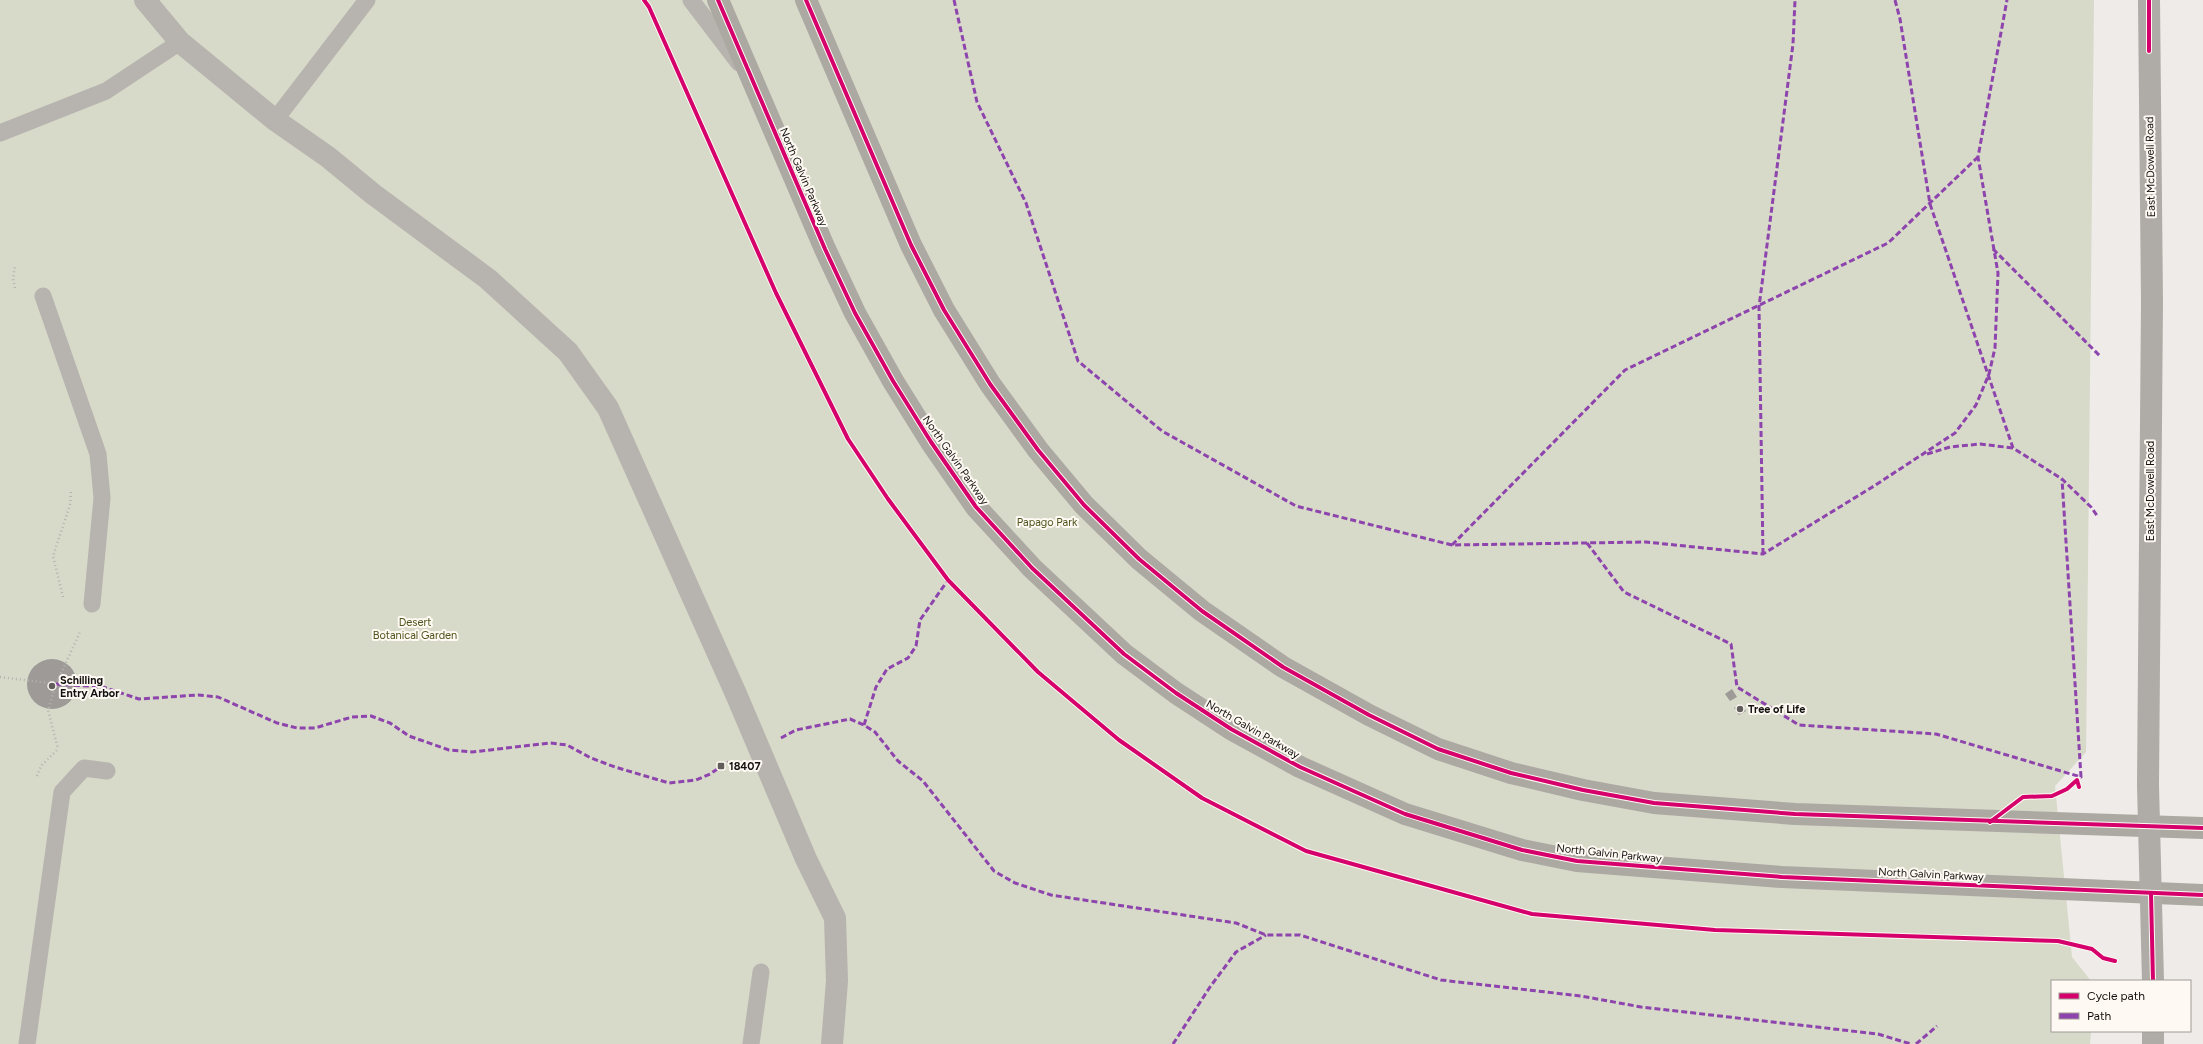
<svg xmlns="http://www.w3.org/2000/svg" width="2203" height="1044" font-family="Figtree,sans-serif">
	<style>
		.green { fill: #d7d9c9 }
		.building { fill: #9d9a98 }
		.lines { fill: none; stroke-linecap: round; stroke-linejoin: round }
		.path { stroke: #b5b3af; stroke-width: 2.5; stroke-dasharray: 1 3; stroke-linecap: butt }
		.lane { stroke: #b7b3ae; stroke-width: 17 }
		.street { stroke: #b7b3ae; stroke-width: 22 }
		.secondary { stroke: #aca9a3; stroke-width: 22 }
		.primary { stroke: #afaba7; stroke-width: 22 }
		.quiet { stroke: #8e44ad; stroke-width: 3; stroke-dasharray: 6 3; stroke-linecap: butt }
		.cycleway-casing { stroke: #fef9f2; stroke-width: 6 }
		.cycleway { stroke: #d6006c; stroke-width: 4 }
		.poi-dot { fill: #605d5b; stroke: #fef9f2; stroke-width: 1.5 }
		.labels { text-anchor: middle; stroke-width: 4; stroke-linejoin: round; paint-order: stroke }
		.street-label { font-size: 11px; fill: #13110f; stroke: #fef9f2 }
		.park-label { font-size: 11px; fill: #4c541b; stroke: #fef9f2 }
		.poi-label { font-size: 11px; font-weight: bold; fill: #13110f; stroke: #fef9f2; text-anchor: start }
	</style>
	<rect width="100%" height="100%" fill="#eeebe8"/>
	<!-- green -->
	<polygon class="green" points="0,0 2094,0 2086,752 2055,786 2072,957 2091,981 2052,981 2052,1031 2091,1031 2090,1044 0,1044"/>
	<!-- building -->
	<g class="building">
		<circle cx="52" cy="684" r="25"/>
		<polygon points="1732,689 1737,697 1730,701 1725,694"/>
		<polygon points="1741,704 1746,711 1739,715 1734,708"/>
	</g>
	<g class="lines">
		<!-- path -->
		<g class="path">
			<polyline points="15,288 13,279 15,265"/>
			<polyline points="63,597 53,556 70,505 71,492"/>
			<polyline points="0,677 56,684 81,630"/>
			<polyline points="56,684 48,710 58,749"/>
			<polyline points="37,776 41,766 58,749"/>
		</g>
		<!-- lane -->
		<g class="lane">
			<polyline points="691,0 739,63"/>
			<polyline points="275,120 367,0"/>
			<polyline points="0,133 106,91 180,42"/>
			<polyline points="43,296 98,454 102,498 92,604"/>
			<polyline points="27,1044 62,792 84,768 107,771"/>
			<polyline points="751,1044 761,972"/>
		</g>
		<!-- street -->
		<polyline class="street" points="145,0 180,42 275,120 328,157 373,194 488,279 568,352 608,408 736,694 806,859 835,918 837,981 832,1044"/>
		<!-- secondary -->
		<g class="secondary">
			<polyline points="718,0 825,249 855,313 893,381 931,442 976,507 1032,568 1124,654 1176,693 1231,729 1300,767 1405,814 1522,850 1577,861 1782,877 2203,895"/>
			<polyline points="806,0 911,245 944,310 990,384 1038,450 1084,505 1139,559 1202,611 1283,667 1369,715 1438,749 1511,773 1583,790 1654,803 1795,814 2203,828"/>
		</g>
		<!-- primary -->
		<g class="primary">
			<polyline points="2149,0 2152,302 2148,785 2153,981"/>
			<polyline points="2153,1031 2153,1044"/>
		</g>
		<!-- quiet -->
		<g class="quiet">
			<polyline points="954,0 977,102 1026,203 1078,361 1162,431 1296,506 1452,545 1646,542 1763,554 1874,486 1955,433 1976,405 1989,374 1995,348 1998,273 1978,157 2007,0"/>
			<polyline points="1895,0 1900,19 1930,204 2013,448 2062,479 2091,507 2098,517"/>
			<polyline points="1993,249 2100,356"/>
			<polyline points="1927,454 1950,447 1980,444 2013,448"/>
			<polyline points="1587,543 1624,592 1731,644 1737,687 1799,725 1936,734 2081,777 2062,479"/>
			<polyline points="1452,545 1625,370 1888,243 1978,157"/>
			<polyline points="1763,554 1759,307 1793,44 1795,0"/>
			<polyline points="56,684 103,687 139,699 198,695 218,697 277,723 297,728 315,728 352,717 371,716 390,723 409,736 449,750 472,752 550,743 567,745 591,758 615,767 669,783 696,780 710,774 728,762"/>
			<polyline points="864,725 876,687 887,669 908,658 916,646 920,620 948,580"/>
			<polyline points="781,738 796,730 850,719 864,725 875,732 898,761 923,781 994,871 1015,883 1051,895 1236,923 1266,935 1300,935 1441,980 1581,996 1641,1007 1878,1034 1911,1044"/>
			<polyline points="1173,1044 1210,987 1236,952 1266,935"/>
			<polyline points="1916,1044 1937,1026"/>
		</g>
		<!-- cycleway casing -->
		<g class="cycleway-casing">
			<g id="cycleway">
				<polyline points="644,0 649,7 776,293 848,439 888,499 948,580 1038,672 1119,740 1202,798 1306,851 1532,914 1715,930 2058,941 2092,949 2103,958 2115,961"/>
				<polyline points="718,0 825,249 855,313 893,381 931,442 976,507 1032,568 1124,654 1176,693 1231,729 1300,767 1405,814 1522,850 1577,861 1782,877 2203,895"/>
				<polyline points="806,0 911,245 944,310 990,384 1038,450 1084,505 1139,559 1202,611 1283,667 1369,715 1438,749 1511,773 1583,790 1654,803 1795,814 2203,828"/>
				<polyline points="2149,51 2149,0"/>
				<polyline points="1990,822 2023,797 2052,796 2067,789 2077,780 2079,787"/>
				<polyline points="2151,894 2153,981"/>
			</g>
		</g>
		<!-- cycleway -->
		<use href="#cycleway" class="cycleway"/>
	</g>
	<!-- markers -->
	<g class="poi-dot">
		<circle cx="52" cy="686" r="4"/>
		<circle cx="1740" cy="709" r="4"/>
		<rect x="717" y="762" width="8" height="8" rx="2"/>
	</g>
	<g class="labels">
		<!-- street labels -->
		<g class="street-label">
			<text transform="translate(2150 167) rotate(-91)" y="4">East McDowell Road</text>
			<text transform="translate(804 177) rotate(67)" y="4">North Galvin Parkway</text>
			<text transform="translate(956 460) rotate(55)" y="4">North Galvin Parkway</text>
			<text transform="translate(2150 491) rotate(-90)" y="4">East McDowell Road</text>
			<text transform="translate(1253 729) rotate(30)" y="4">North Galvin Parkway</text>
			<text transform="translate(1609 853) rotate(6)" y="4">North Galvin Parkway</text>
			<text transform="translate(1931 874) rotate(3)" y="4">North Galvin Parkway</text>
		</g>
		<!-- park labels -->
		<g class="park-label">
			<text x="1047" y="526">Papago Park</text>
			<text x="415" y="626">Desert<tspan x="415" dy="13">Botanical Garden</tspan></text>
		</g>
		<!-- poi labels -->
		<g class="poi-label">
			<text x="60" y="684">Schilling<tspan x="60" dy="13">Entry Arbor</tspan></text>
			<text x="1748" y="713">Tree of Life</text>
			<text x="729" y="770">18407</text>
		</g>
	</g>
	<!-- legend -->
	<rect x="2051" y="980" width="140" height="52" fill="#fef9f2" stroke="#a09c97"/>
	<rect x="2059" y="993" width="20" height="6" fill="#d6006c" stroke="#a09c97"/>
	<text x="2087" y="1000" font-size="12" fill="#13110f">Cycle path</text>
	<rect x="2059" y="1013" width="20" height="6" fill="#8e44ad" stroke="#a09c97"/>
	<text x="2087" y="1020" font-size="12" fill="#13110f">Path</text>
</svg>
